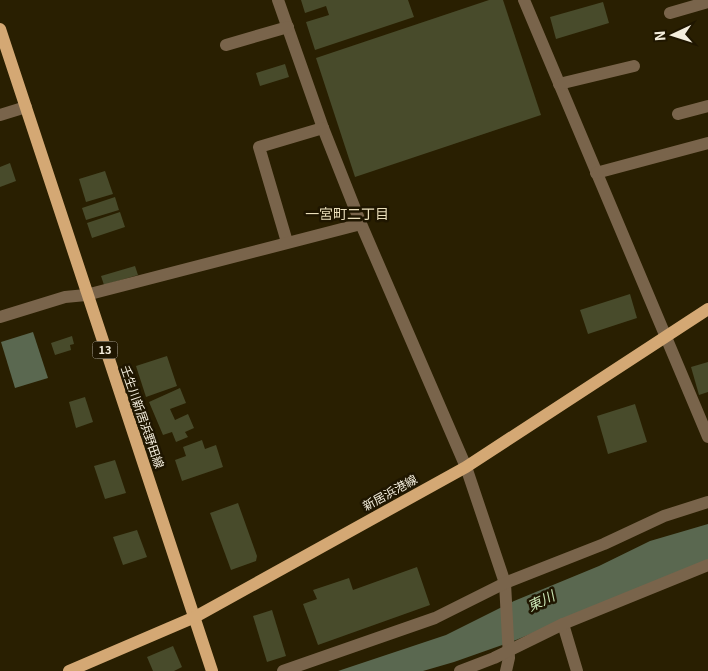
<svg xmlns="http://www.w3.org/2000/svg" width="708" height="671" font-family="Georgia,'Noto Sans JP',serif">
	<style>
		.water { fill: #5a6850 }
		.building { fill: #484b2b }
		.lines { fill: none; stroke-linecap: round; stroke-linejoin: round }
		.minor { stroke: #79644b; stroke-width: 12 }
		.major { stroke: #d4a874; stroke-width: 12 }
		.labels { text-anchor: middle; stroke-width: 5; stroke-linejoin: round; paint-order: stroke }
		.shield { fill: #1f1600; stroke: #b4ad9b; stroke-width: 1 }
		.shield-label { font-size: 11px; font-weight: bold; fill: #f4eedd }
		.street-label { font-size: 12px; fill: #f4eedd; stroke: #1f1600 }
		.neighbourhood-label { font-size: 14px; fill: #ebdfbb; stroke: #1f1600 }
		.water-label { font-size: 14px; font-style: italic; fill: #cae6b5; stroke: #1f1600 }
	</style>
	<rect width="100%" height="100%" fill="#291f01"/>
	<!-- water -->
	<g class="water">
		<polygon points="33,332 48,378 15,388 1,342"/>
		<polygon points="708,524 708,561 516,640 454,662 423,671 338,671 446,635 514,601 599,566 650,541"/>
	</g>
	<!-- building -->
	<g class="building">
		<polygon points="301,0 408,0 414,17 315,50 306,22 329,15 326,6 305,13"/>
		<polygon points="489,0 503,0 541,115 355,177 316,58"/>
		<polygon points="603,2 609,23 556,39 550,17"/>
		<polygon points="285,64 289,77 260,86 256,73"/>
		<polygon points="10,163 16,181 0,187 0,167"/>
		<polygon points="105,171 113,194 86,202 79,179"/>
		<polygon points="115,197 119,210 86,220 82,208"/>
		<polygon points="120,212 125,227 92,238 87,223"/>
		<polygon points="135,266 138,275 104,285 101,276"/>
		<polygon points="630,294 637,318 588,334 580,310"/>
		<polygon points="72,336 74,344 70,345 71,350 55,355 51,343"/>
		<polygon points="167,356 177,386 146,397 136,366"/>
		<polygon points="708,362 708,392 699,395 691,367"/>
		<polygon points="180,388 186,403 170,409 175,420 188,414 194,428 185,432 188,437 176,442 172,432 163,435 149,402"/>
		<polygon points="85,397 93,422 76,428 69,402"/>
		<polygon points="635,404 647,442 608,454 597,416"/>
		<polygon points="202,440 205,449 216,445 223,467 182,481 175,460 186,456 183,447"/>
		<polygon points="115,460 126,493 105,499 94,466"/>
		<polygon points="238,503 257,556 256,561 231,570 210,513"/>
		<polygon points="137,530 147,557 123,565 113,537"/>
		<polygon points="417,567 430,605 318,645 303,604 317,599 313,590 349,578 353,590"/>
		<polygon points="272,610 286,656 267,662 253,616"/>
		<polygon points="173,646 182,667 174,671 153,671 147,657"/>
	</g>
	<g class="lines">
		<!-- minor -->
		<g class="minor">
			<polyline points="278,0 323,128 361,224 466,467 505,583 509,658 506,671"/>
			<polyline points="524,0 708,437"/>
			<polyline points="670,13 708,2"/>
			<polyline points="226,45 288,27"/>
			<polyline points="559,84 634,66"/>
			<polyline points="678,114 708,106"/>
			<polyline points="0,115 26,107"/>
			<polyline points="596,173 708,143"/>
			<polyline points="287,242 259,147 323,128"/>
			<polyline points="0,317 65,297 86,295 361,224"/>
			<polyline points="563,624 577,671"/>
			<polyline points="283,671 435,618 505,583 604,544 664,516 708,502"/>
			<polyline points="460,671 494,658 563,624 708,565"/>
		</g>
		<!-- major -->
		<g class="major">
			<polyline points="0,29 212,671"/>
			<polyline points="69,671 195,617 466,467 708,309"/>
		</g>
	</g>
	<g class="labels">
		<!-- shield labels -->
		<rect class="shield" x="92.5" y="341.5" width="25" height="17" rx="4"/>
		<g class="shield-label">
			<text x="105" y="354">13</text>
		</g>
		<!-- street labels -->
		<g class="street-label">
			<text transform="translate(142 417) rotate(71)" y="4">壬生川新居浜野田線</text>
			<text transform="translate(390 493) rotate(-29)" y="4">新居浜港線</text>
		</g>
		<!-- neighbourhood labels -->
		<g class="neighbourhood-label">
			<text x="347" y="219">一宮町二丁目</text>
		</g>
		<!-- water labels -->
		<g class="water-label">
			<text transform="translate(541 601) rotate(-26)" y="5">東川</text>
		</g>
	</g>
	<!-- north arrow -->
	<g transform="translate(673 35) rotate(266)" stroke="#1f1600" stroke-width="4" paint-order="stroke">
	<path d="M0-4L9 19L0 12L-9 19Z" fill="#f4eedd"/>
	<text y="-8" font-size="14" font-weight="bold" text-anchor="middle" fill="#f4eedd">N</text>
	</g>
</svg>
